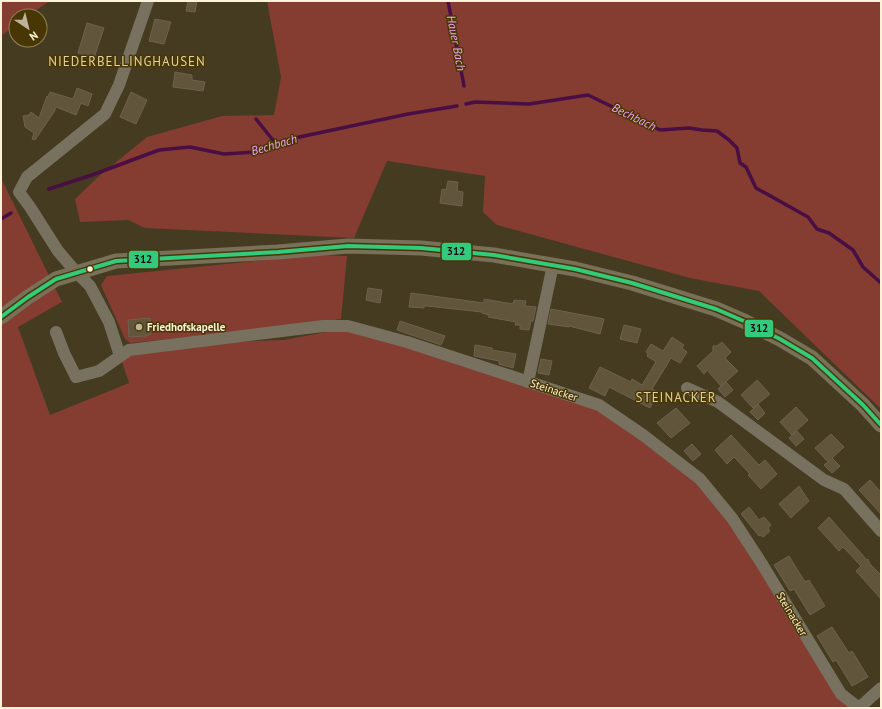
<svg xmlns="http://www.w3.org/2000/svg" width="882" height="709" font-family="'PT Sans',sans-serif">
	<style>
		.green { fill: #853c31 }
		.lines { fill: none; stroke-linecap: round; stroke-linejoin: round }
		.stream { stroke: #490f45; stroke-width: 3.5 }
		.building { fill: #61553c; stroke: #6d624f }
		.minor { stroke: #78715f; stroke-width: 12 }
		.major { stroke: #787059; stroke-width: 15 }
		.bus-1-casing { stroke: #483704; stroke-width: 7 }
		.bus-1 { stroke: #33ca7d; stroke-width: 4 }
		.bus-dot { fill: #fdf3da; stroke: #483704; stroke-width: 1.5 }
		.poi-dot { fill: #bcb399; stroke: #483704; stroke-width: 1.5 }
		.labels { text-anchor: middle; stroke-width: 3; stroke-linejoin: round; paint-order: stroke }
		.poi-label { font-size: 11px; font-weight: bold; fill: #fdf3da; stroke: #483704; text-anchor: start }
		.street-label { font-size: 11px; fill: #fdf3da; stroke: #483704 }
		.water-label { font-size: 12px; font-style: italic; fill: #f8a0f4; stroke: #483704 }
		.quarter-label { font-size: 13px; letter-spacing: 1px; fill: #e6d1a0; stroke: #483704 }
		.line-badge { stroke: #483704; stroke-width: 1.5 }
		.pale-badge-label { font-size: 11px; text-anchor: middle; font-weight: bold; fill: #111 }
	</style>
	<rect width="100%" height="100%" fill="#443b21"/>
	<!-- green -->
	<g class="green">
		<polygon points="1,1 47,1 48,2 28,16 16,16 16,25 1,36"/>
		<polygon points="267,1 881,1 881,409 759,291 690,278 497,225 483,212 485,176 387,161 354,238 145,228 128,220 80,222 75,199 99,176 147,137 222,116 274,115 281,77"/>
		<polygon points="1,178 62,302 18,327 50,415 129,383 120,356 172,344 284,340 341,329 407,342 599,405 700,479 841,694 860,708 1,708"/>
		<polygon points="314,255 347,256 341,319 294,326 130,343 125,339 101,285 107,276"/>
	</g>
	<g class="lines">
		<!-- stream -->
		<g class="stream">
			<polyline points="448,1 464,86"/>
			<polyline points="466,104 475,102 529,104 588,95 660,130 689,128 702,130 717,131 729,140 737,148 740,163 746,167 756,188 808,217 817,229 829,233 853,250 863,267 881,283"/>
			<polyline points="256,119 272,139 278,144"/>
			<polyline points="49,189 92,175 159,150 190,147 224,154 256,152 290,139 408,114 457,106"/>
			<polyline points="1,219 11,213"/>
		</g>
	</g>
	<!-- building -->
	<g class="building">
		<polygon points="188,1 197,1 195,12 186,11"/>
		<polygon points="155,19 171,22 164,44 149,41"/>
		<polygon points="87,23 104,28 94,58 78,53"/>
		<polygon points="175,72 192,75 192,80 205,82 203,91 173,87"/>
		<polygon points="77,88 92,94 88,106 81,103 76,115 56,107 54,112 35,140 32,139 34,133 25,127 23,116 29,115 31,112 39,118 47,96 48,97 50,92 73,99"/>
		<polygon points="131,92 147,100 136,124 120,117"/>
		<polygon points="448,181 458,182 457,191 463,192 462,206 440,203 442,189 446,190"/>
		<polygon points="368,288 382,290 380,303 366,300"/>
		<polygon points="411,293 484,303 484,299 513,304 514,300 526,301 525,306 536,307 533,321 531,321 529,330 520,329 520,325 515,325 516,322 488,317 489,315 482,313 482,312 427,306 424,306 424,308 409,307"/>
		<polygon points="551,309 604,319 600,334 569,326 569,327 548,324"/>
		<polygon points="150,318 151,334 146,336 129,337 128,320"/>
		<polygon points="400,321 445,336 441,345 397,330"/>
		<polygon points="624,325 641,329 637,343 620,339"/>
		<polygon points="672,337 684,345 682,348 687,352 680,363 671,358 652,389 658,392 650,408 609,387 605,396 589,388 600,367 631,382 632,379 642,385 656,362 647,356 648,354 646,352 651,344 663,351"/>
		<polygon points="722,342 731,352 725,358 738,371 721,386 707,370 704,374 697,366 713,351 713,346 717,346"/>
		<polygon points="475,345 492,348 492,350 516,354 513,368 499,364 499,361 474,356"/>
		<polygon points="541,359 552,361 549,375 538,373"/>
		<polygon points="757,380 770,394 753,408 741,395"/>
		<polygon points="726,382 733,390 725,397 718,389"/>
		<polygon points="758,404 765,413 758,420 750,412"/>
		<polygon points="796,407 808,420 792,435 780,422"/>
		<polygon points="676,408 690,423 671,438 657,423"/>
		<polygon points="797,431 804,439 796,446 789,438"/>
		<polygon points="831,434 844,447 832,458 840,466 832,473 824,465 828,462 815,448"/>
		<polygon points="731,435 759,465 765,460 777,474 761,489 748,475 750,474 734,457 727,464 715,450"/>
		<polygon points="692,444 701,454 693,461 684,451"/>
		<polygon points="870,480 881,492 881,514 859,490"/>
		<polygon points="799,486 809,501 791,518 779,504"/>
		<polygon points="749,507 759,520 764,517 771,525 768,528 770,531 763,537 760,535 759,536 741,514"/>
		<polygon points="829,517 867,560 868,559 870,564 881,575 881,599 856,571 861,566 843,547 839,551 818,528"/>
		<polygon points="789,556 805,582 809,580 825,606 810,615 794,589 790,591 774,565"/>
		<polygon points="832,627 849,653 852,651 868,677 852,686 836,660 833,662 817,636"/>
	</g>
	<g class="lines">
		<!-- minor -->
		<g class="minor">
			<polyline points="56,332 64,353 76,377 99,371 129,350 323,326 348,326 407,342 599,405 643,435 700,479 732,518 762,564 841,694 859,708 881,688"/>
			<polyline points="120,356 109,322 90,286 76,272 58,251 30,207 19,192 27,177 105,114 119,85 148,1"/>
			<polyline points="528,382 553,265"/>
			<polyline points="687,388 718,402 824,480 844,489 881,531"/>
		</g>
		<!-- major -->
		<polyline class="major" points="1,317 28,297 56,279 116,261 278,252 348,246 421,248 494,255 575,269 632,283 716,309 746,322 780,339 812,358 863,405 881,425"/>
		<!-- bus-1 casing -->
		<g class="bus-1-casing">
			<polyline id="bus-1" points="1,317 28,297 56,279 116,261 278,252 348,246 421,248 494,255 575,269 632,283 716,309 746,322 780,339 812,358 863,405 881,425"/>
		</g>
		<!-- bus-1 -->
		<use href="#bus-1" class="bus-1"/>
	</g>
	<!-- markers -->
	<circle class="bus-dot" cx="90" cy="269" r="3.5"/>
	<circle class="poi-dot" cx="139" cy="327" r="4"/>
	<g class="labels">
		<!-- poi labels -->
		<g class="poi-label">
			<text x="147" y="331">Friedhofskapelle</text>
		</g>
		<!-- street labels -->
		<g class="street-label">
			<text transform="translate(554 390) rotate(18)" y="4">Steinacker</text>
			<text transform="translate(792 614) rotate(59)" y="4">Steinacker</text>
		</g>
		<!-- water labels -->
		<g class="water-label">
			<text transform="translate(456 43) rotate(79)" y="4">Hauer Bach</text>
			<text transform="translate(634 117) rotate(26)" y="4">Bechbach</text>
			<text transform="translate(274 145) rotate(-16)" y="4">Bechbach</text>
		</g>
		<!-- quarter labels -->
		<g class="quarter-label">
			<text x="127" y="66">NIEDERBELLINGHAUSEN</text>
			<text x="676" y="402">STEINACKER</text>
		</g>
	</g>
	<g class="line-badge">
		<rect x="441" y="242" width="31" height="19" rx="4" fill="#33ca7d"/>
		<rect x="128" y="250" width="31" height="19" rx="4" fill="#33ca7d"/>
		<rect x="744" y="319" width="30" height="19" rx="4" fill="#33ca7d"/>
	</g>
	<g class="pale-badge-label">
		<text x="456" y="255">312</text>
		<text x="143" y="263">312</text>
		<text x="759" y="332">312</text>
	</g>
	<!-- border -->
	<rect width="882" height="709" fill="none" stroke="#fdf3da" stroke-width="4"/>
	<!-- north arrow -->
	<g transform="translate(28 28) rotate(145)"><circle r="19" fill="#483704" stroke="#90825a"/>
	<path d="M0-3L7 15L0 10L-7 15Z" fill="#bcb399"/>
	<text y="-6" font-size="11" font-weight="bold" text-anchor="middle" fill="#fdf3da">N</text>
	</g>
</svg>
